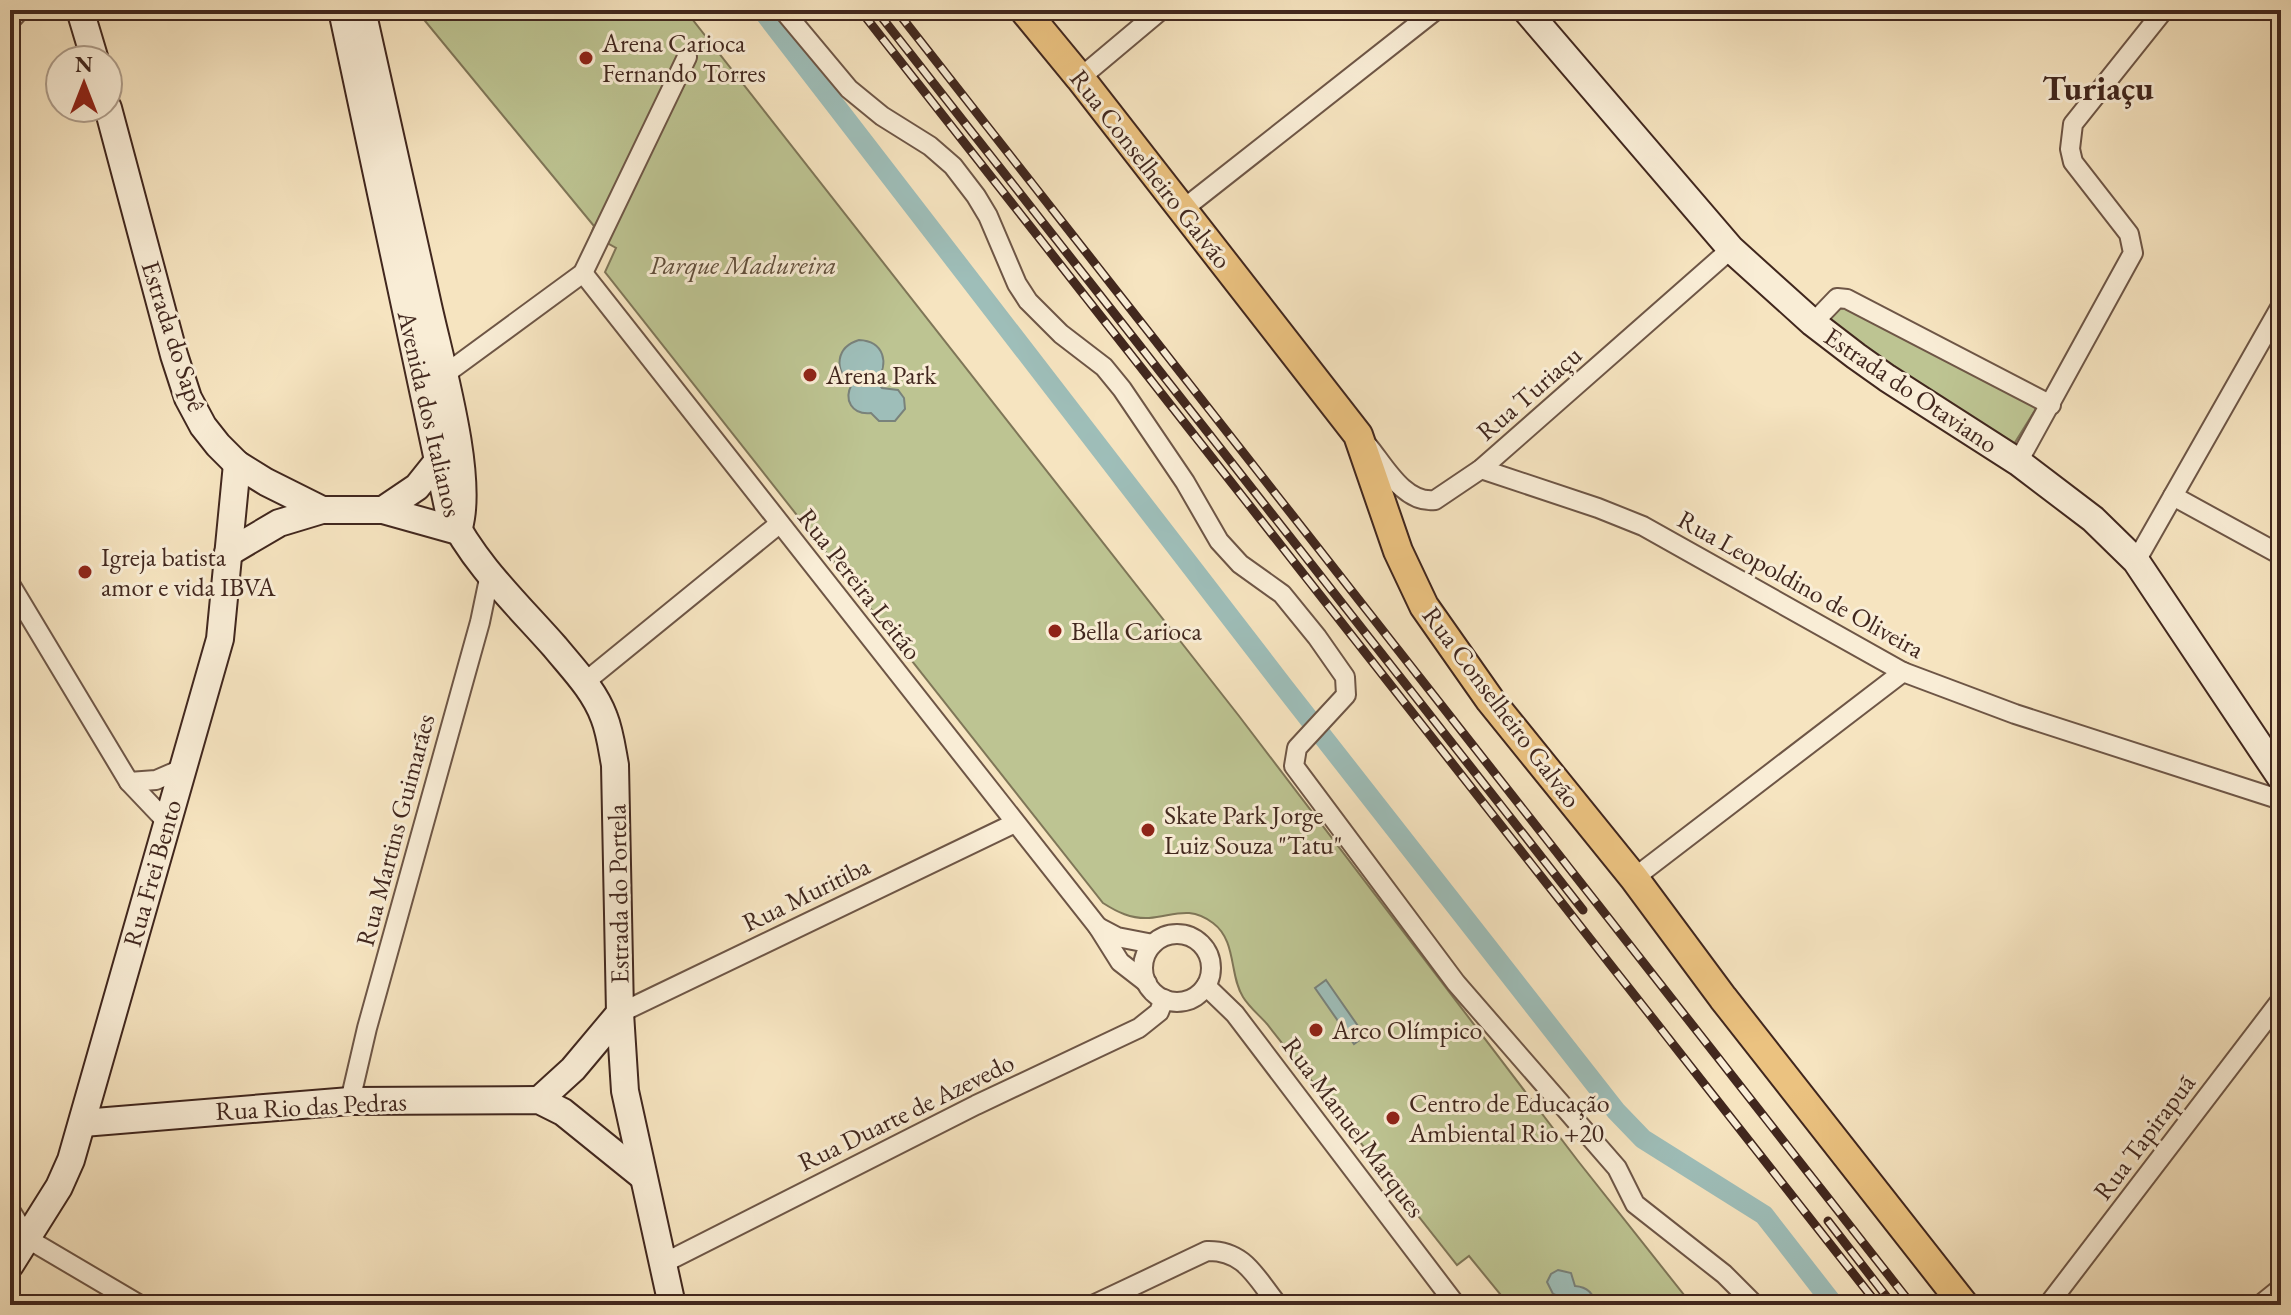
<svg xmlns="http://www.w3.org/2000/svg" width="2291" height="1315" font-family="'EB Garamond',serif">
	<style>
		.green { fill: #bdc492; stroke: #7f7658; stroke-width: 2 }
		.water { fill: #9ebeb9; stroke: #79827b; stroke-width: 2 }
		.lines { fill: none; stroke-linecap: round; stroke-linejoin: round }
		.canal { stroke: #9ebeb9; stroke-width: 20 }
		.street-casing { stroke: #6e5646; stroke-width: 22 }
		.secondary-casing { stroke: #41271e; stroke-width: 30 }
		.primary-casing { stroke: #41271e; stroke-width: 32 }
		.street { stroke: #f9edd6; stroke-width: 18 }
		.secondary { stroke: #f9edd6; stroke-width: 26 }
		.primary { stroke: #ebc280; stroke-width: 28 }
		.rail-casing { stroke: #41271e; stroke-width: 9 }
		.rail { stroke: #f9edd6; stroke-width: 6; stroke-dasharray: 18; stroke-linecap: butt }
		.poi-dot { fill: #8f2418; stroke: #f9edd6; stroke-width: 3 }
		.labels { text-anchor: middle; stroke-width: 6; stroke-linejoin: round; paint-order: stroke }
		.poi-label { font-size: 26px; fill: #41271e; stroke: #f9edd6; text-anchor: start }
		.street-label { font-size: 26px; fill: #41271e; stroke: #f9edd6 }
		.park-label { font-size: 26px; font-style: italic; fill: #604e3b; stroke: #f9edd6 }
		.district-label { font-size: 34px; font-weight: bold; fill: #41271e; stroke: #f9edd6 }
	</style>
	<rect width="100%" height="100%" fill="#f6e4c0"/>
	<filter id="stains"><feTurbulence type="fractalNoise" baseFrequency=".0025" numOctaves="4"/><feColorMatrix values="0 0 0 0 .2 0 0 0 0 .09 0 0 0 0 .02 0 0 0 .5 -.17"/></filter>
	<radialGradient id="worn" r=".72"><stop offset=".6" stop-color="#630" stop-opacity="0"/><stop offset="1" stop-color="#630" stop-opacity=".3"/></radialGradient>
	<!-- green -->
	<g class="green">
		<path d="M416 10H685L1239 716 1578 1161 1692 1305H1509L1469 1256 1457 1265 1267 1024C1260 1016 1249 1007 1243 997 1229 975 1237 941 1213 923 1189 905 1174 916 1149 918 1131 919 1117 912 1103 903L605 272 616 248 591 234 594 226Z"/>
		<polygon points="1841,300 2039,404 2009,452 1891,374 1827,319"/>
	</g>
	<!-- water -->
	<g class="water">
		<path d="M859 340C884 341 890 364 876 381L882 388 898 390 904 398 905 409 895 421H879L871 413C852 415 843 400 852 384 833 370 836 347 859 340Z"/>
		<polygon points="1326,980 1365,1036 1354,1044 1315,988"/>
		<path d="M1558 1270 1571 1273 1575 1286C1587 1287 1594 1293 1595 1305H1560L1561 1297 1553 1294 1547 1282 1551 1274Z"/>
	</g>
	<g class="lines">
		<!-- canal -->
		<polyline class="canal" points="762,10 1284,687 1616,1111 1643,1139 1764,1215 1834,1305"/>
		<!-- street casing -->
		<g class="street-casing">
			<g id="street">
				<polyline points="783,10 849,89 882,116 930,146 953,166 976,196 988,216 1017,284 1028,301 1061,334 1104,367 1122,389 1185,482 1219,541 1240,564 1282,594 1317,637 1345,677 1346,695 1297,748 1294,766 1456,983 1617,1168 1635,1204 1724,1274 1755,1305"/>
				<polyline points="10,21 20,10"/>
				<polyline points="1080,78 1161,10"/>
				<polyline points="1182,210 1436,10"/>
				<polyline points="583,273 1098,927 1120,962 1147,983"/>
				<polyline points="1813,323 1837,298 1847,299 2051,405"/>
				<polyline points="444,375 583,273 687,57"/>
				<path d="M1369 447C1385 467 1405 504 1435 500L1481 469 1731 249"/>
				<polyline points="2018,462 2133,253 2129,234 2073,162 2070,149 2073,124 2164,10"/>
				<polyline points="1481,469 1598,508 1643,526 1903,672 2015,714 2281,800"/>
				<polyline points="2173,496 2281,555"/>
				<polyline points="2136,561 2281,306"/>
				<polyline points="10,584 129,782 167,822"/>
				<polyline points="585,682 779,524"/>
				<polyline points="129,782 156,780 184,768"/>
				<polyline points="1634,878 1903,672"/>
				<polyline points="1098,927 1117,937 1153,944"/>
				<circle cx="1177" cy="968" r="34"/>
				<polyline points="1206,986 1235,1014 1456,1305"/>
				<polyline points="620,1013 1015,823"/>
				<polyline points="350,1101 367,1028 480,622 490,574"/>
				<polyline points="10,1210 28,1239 140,1305"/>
				<polyline points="662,1264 976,1105 1139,1028 1159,1012 1164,999"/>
				<path d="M1093 1305 1207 1251C1245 1250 1256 1278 1278 1305"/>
				<polyline points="2048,1305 2281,1000"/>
				<polyline points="2260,1305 2281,1288"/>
			</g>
		</g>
		<!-- secondary casing -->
		<g class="secondary-casing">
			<g id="secondary">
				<polyline points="80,10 95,60"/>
				<path d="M342 10 449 512C473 563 518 605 555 647 573 669 594 690 604 717 610 732 612 749 615 765L620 1013 625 1091 672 1305"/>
				<path d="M362 10C383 107 405 204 427 301 439 357 474 475 459 527"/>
				<polyline points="1526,10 1731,249 1813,323 1856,356 1887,378 2018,462 2093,519 2136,561 2281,778"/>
				<polyline points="108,108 174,355 188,398 203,426 218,445 237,464 266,482 322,510 383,510 458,531"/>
				<polyline points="383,510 417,487 437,462"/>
				<polyline points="228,553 279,523 322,510"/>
				<polyline points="539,1100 573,1069 620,1013"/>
				<polyline points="83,1123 350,1101 539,1100 563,1112 641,1175"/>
				<polyline points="10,1265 59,1187 71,1160 220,639 237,464"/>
			</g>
		</g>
		<!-- primary casing -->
		<g class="primary-casing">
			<polyline id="primary" points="1024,10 1080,78 1358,435 1398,551 1424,606 1490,700 1634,878 1723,998 1964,1305"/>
		</g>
		<!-- street -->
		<use href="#street" class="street"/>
		<!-- secondary -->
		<use href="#secondary" class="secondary"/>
		<!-- primary -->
		<use href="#primary" class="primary"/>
		<!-- rail casing -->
		<g class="rail-casing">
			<g id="rail">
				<polyline points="860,10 1878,1305"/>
				<polyline points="876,10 1583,910"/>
				<polyline points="896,10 1912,1305"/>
				<polyline points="1828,1221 1893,1305"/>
			</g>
		</g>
		<!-- rail -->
		<use href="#rail" class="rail"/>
	</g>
	<!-- markers -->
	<g class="poi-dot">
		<circle cx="586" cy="58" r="8"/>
		<circle cx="810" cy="375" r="8"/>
		<circle cx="85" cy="572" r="8"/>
		<circle cx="1055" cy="631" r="8"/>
		<circle cx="1148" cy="830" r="8"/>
		<circle cx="1316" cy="1030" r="8"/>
		<circle cx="1393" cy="1118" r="8"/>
	</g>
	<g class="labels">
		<!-- poi labels -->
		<g class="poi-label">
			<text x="602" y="52">Arena Carioca<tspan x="602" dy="30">Fernando Torres</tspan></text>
			<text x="826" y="384">Arena Park</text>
			<text x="101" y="566">Igreja batista<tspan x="101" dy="30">amor e vida IBVA</tspan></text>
			<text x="1071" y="640">Bella Carioca</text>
			<text x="1164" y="824">Skate Park Jorge<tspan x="1164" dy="30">Luiz Souza "Tatu"</tspan></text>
			<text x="1332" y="1039">Arco Olímpico</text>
			<text x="1409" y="1112">Centro de Educação<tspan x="1409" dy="30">Ambiental Rio +20</tspan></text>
		</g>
		<!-- street labels -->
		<g class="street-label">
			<text transform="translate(1151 169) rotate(52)" y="9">Rua Conselheiro Galvão</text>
			<text transform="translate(174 336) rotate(72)" y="9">Estrada do Sapê</text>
			<text transform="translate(1911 390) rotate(34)" y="9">Estrada do Otaviano</text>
			<text transform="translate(1529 393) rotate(-41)" y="9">Rua Turiaçu</text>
			<text transform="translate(430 414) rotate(77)" y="9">Avenida dos Italianos</text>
			<text transform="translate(860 584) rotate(52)" y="9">Rua Pereira Leitão</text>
			<text transform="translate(1801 584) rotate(29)" y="9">Rua Leopoldino de Oliveira</text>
			<text transform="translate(1502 707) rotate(53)" y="9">Rua Conselheiro Galvão</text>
			<text transform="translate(395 830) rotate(-75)" y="9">Rua Martins Guimarães</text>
			<text transform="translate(152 873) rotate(-74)" y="9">Rua Frei Bento</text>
			<text transform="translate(618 894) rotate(-91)" y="9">Estrada do Portela</text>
			<text transform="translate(806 894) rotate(-26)" y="9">Rua Muritiba</text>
			<text transform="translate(311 1106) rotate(-3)" y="9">Rua Rio das Pedras</text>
			<text transform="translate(906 1112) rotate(-26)" y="9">Rua Duarte de Azevedo</text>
			<text transform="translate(1354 1127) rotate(53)" y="9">Rua Manuel Marques</text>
			<text transform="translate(2144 1137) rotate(-53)" y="9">Rua Tapirapuã</text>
		</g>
		<!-- park labels -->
		<g class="park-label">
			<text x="743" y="274">Parque Madureira</text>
		</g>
		<!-- district labels -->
		<g class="district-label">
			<text x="2098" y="100">Turiaçu</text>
		</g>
	</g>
	<!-- margin -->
	<rect width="2291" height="1315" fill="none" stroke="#f6e4c0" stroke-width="40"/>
	<rect x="12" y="12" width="2267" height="1291" fill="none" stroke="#41271e" stroke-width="4"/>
	<rect x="20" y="20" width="2251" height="1275" fill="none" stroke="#41271e" stroke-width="2"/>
	<!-- north arrow -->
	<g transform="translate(84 84)"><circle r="38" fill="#f9edd6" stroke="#af9e8c" stroke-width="2"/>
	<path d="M0-6L14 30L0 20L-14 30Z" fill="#8f2418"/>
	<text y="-12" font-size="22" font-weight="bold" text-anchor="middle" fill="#41271e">N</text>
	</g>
	<rect width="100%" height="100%" filter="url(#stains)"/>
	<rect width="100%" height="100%" fill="url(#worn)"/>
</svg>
